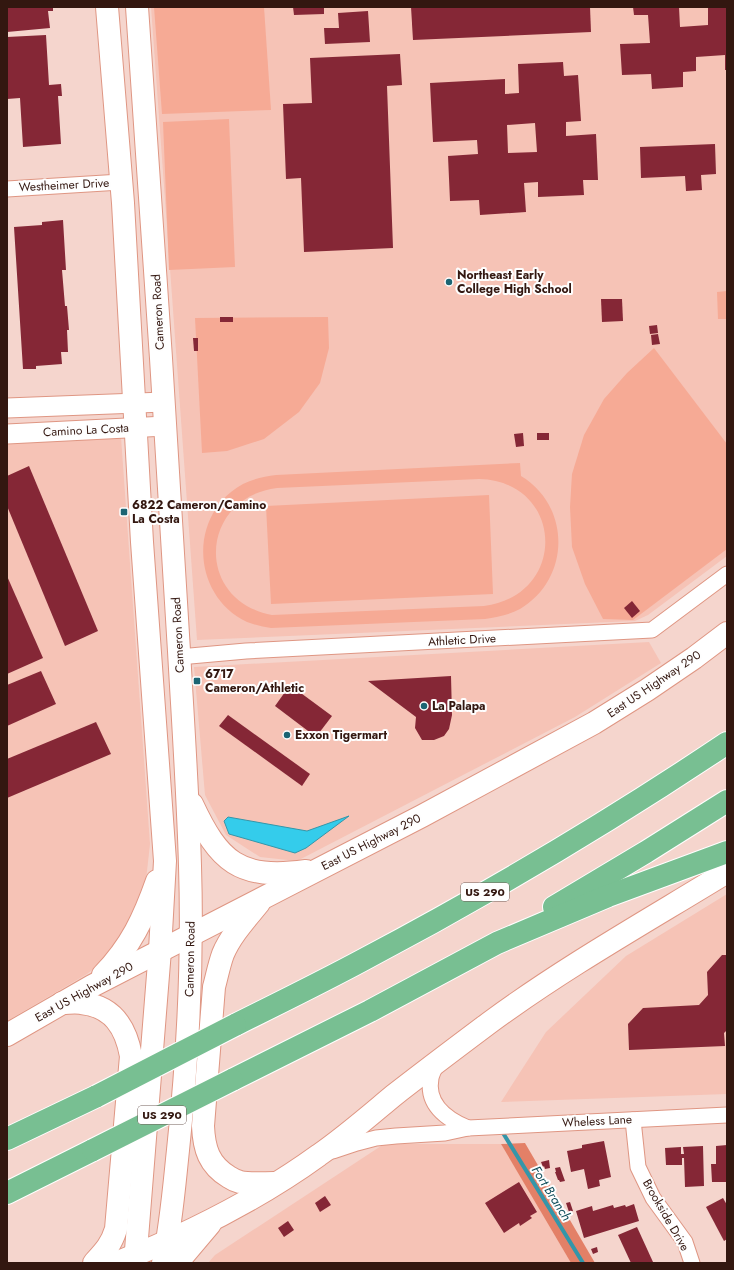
<svg xmlns="http://www.w3.org/2000/svg" width="734" height="1270" font-family="Jost,sans-serif">
	<style>
		.built { fill: #f6c3b6 }
		.green { fill: #f6aa95; fill-rule: evenodd }
		.forest { fill: #e38067 }
		.water { fill: #34cceb; stroke: #3496a9 }
		.lines { fill: none; stroke-linecap: round; stroke-linejoin: round }
		.stream { stroke: #3496a9; stroke-width: 4 }
		.building { fill: #852736; fill-rule: evenodd }
		.minor-casing { stroke: #df9683; stroke-width: 17 }
		.tertiary-casing { stroke: #df9683; stroke-width: 21 }
		.secondary-casing { stroke: #df9683; stroke-width: 24 }
		.motorway-casing { stroke: #fff; stroke-width: 24 }
		.minor { stroke: #fff; stroke-width: 15 }
		.tertiary { stroke: #fff; stroke-width: 19 }
		.secondary { stroke: #fff; stroke-width: 22 }
		.motorway { stroke: #78bf92; stroke-width: 22 }
		.motorway-bridge-casing { stroke: #fff; stroke-width: 24; stroke-linecap: butt }
		.motorway-bridge { stroke: #78bf92; stroke-width: 22 }
		.poi-dot { fill: #1c6473; stroke: #fefefe; stroke-width: 1.5 }
		.labels { text-anchor: middle; stroke-width: 4; stroke-linejoin: round; paint-order: stroke }
		.shield { fill: #fefefe; stroke: #705c57; stroke-width: 1 }
		.shield-label { font-size: 11px; font-weight: bold; fill: #331710 }
		.street-label { font-size: 12px; fill: #331710; stroke: #fefefe }
		.poi-label { font-size: 12px; font-weight: bold; fill: #331710; stroke: #fefefe; text-anchor: start }
		.water-label { font-size: 13px; font-style: italic; fill: #0d4c59; stroke: #fefefe }
	</style>
	<rect width="100%" height="100%" fill="#f5d5cd"/>
	<!-- built -->
	<g class="built">
		<polygon points="151,7 727,7 727,556 648,615 635,621 197,640"/>
		<polygon points="121,437 150,844 146,880 137,909 108,957 87,974 7,1021 7,444"/>
		<polygon points="649,642 661,663 575,717 297,861 260,857 226,835 205,795 194,667"/>
		<polygon points="727,894 727,1094 501,1102 546,1032 626,956"/>
		<polygon points="384,1144 501,1144 571,1263 208,1263 215,1255"/>
	</g>
	<!-- green -->
	<g class="green">
		<polygon points="154,7 264,7 271,110 162,114"/>
		<polygon points="229,119 235,267 169,270 163,122"/>
		<polygon points="727,291 727,319 718,319 717,292"/>
		<polygon points="328,317 329,348 320,383 299,412 264,439 227,451 202,453 195,318"/>
		<polygon points="654,348 727,444 727,549 633,620 603,619 585,584 572,547 570,507 572,474 584,435 604,399 627,373"/>
		<path d="M520 463 521 476C571 506 571 579 520 609 509 615 497 617 485 619L271 628C263 627 255 625 247 622 196 598 188 527 231 492 244 481 260 477 276 475ZM479 479C564 481 569 595 484 606L272 615C194 600 199 498 277 488Z"/>
		<polygon points="489,495 493,594 271,604 266,506"/>
	</g>
	<!-- forest -->
	<polygon class="forest" points="525,1143 595,1263 571,1263 501,1144"/>
	<!-- water -->
	<polygon class="water" points="349,816 306,848 295,853 229,834 224,821 228,817 307,831"/>
	<g class="lines">
		<!-- stream -->
		<polyline class="stream" points="503,1133 583,1263"/>
	</g>
	<!-- building -->
	<g class="building">
		<polygon points="7,7 53,7 53,11 48,11 50,28 7,32"/>
		<polygon points="293,7 324,7 324,14 294,15"/>
		<polygon points="411,7 590,7 591,32 413,40"/>
		<polygon points="633,7 679,7 680,27 708,25 708,7 727,7 727,70 725,70 725,55 696,57 696,71 683,72 683,87 652,89 651,74 622,75 620,44 650,43 648,15 634,15"/>
		<polygon points="368,11 370,42 325,44 324,28 339,28 338,13"/>
		<polygon points="46,35 49,85 61,84 62,96 58,96 61,144 23,147 20,98 7,99 7,37"/>
		<polygon points="400,54 402,85 387,86 393,248 304,252 301,178 286,179 283,104 312,103 310,58"/>
		<path d="M563 62 564 76 578 75 581 121 566 122V136L596 134 598 180H583L584 195 538 197V182L524 183 526 212 480 215 479 200 450 201 448 156 478 154 477 140 433 142 430 83 505 79V94L519 93 518 64ZM535 123 537 152 508 153 507 125Z"/>
		<polygon points="715,144 716,174 701,175 702,190 686,191 685,176 641,178 640,147"/>
		<polygon points="63,220 66,270 62,270 65,306 67,306 69,330 67,330 68,352 61,352 62,364 36,366 36,369 23,369 14,227 42,225 42,222"/>
		<polygon points="601,299 622,299 623,321 602,322"/>
		<rect x="220" y="317" width="13" height="5"/>
		<polygon points="657,325 658,333 650,334 649,326"/>
		<polygon points="658,334 660,344 652,345 651,335"/>
		<polygon points="193,338 198,338 198,351 194,351"/>
		<polygon points="523,433 524,446 516,447 514,434"/>
		<rect x="537" y="433" width="12" height="7"/>
		<polygon points="29,466 98,631 65,646 7,506 7,476"/>
		<polygon points="7,576 43,658 7,674"/>
		<polygon points="632,601 640,611 632,618 624,608"/>
		<polygon points="41,671 56,704 7,726 7,685"/>
		<polygon points="451,676 452,715 449,729 444,736 434,740 422,740 415,728 416,717 368,681"/>
		<polygon points="290,685 332,716 316,737 275,706"/>
		<polygon points="228,715 310,774 302,786 219,726"/>
		<polygon points="96,722 111,754 7,798 7,759"/>
		<polygon points="722,955 727,955 727,1030 724,1033 725,1046 629,1050 628,1024 643,1008 699,1005 708,995 707,972"/>
		<polygon points="604,1141 611,1177 599,1180 600,1186 588,1189 584,1169 571,1172 567,1151 582,1148 582,1145"/>
		<polygon points="727,1145 727,1182 712,1182 711,1164 716,1164 716,1146"/>
		<polygon points="703,1146 704,1186 685,1187 684,1158 682,1158 682,1165 666,1165 665,1148 681,1147 681,1154 684,1154 683,1147"/>
		<polygon points="549,1160 550,1168 545,1169 544,1166 543,1167 541,1162"/>
		<polygon points="560,1167 565,1181 560,1182 559,1180 558,1180 555,1172 556,1172 555,1168"/>
		<polygon points="519,1182 537,1212 530,1216 532,1218 520,1226 519,1223 504,1233 485,1203"/>
		<polygon points="325,1196 331,1205 320,1212 315,1203"/>
		<polygon points="723,1198 727,1205 727,1239 724,1241 706,1207"/>
		<polygon points="570,1202 573,1211 569,1212 566,1203"/>
		<polygon points="634,1204 639,1221 584,1238 576,1211 592,1206 593,1211 613,1205 614,1208 625,1205 626,1207"/>
		<polygon points="288,1221 294,1230 284,1237 278,1228"/>
		<polygon points="637,1227 653,1262 649,1263 631,1263 618,1235"/>
		<polygon points="597,1247 598,1252 593,1254 591,1249"/>
	</g>
	<g class="lines">
		<!-- minor casing -->
		<g class="minor-casing">
			<g id="minor">
				<polyline points="7,189 121,182"/>
				<polyline points="179,657 246,651 652,630 727,574"/>
				<path d="M437 1063C435 1068 432 1073 431 1078 426 1104 446 1119 468 1128"/>
				<polyline points="633,1120 638,1167 653,1198 685,1242 692,1263"/>
				<polyline points="333,1151 357,1143 376,1138 396,1136 445,1133 468,1128 727,1115"/>
			</g>
		</g>
		<!-- tertiary casing -->
		<g class="tertiary-casing">
			<g id="tertiary">
				<polyline points="7,408 164,402"/>
				<polyline points="7,434 166,426"/>
			</g>
		</g>
		<!-- secondary casing -->
		<g class="secondary-casing">
			<g id="secondary">
				<polyline points="107,7 123,203 142,542 165,861 160,950 135,1263"/>
				<path d="M137 7C153 222 166 436 179 651 183 723 188 794 190 866 193 960 188 1056 178 1150 174 1188 171 1226 163 1263"/>
				<path d="M192 804C219 862 239 880 306 871"/>
				<path d="M259 903C246 919 231 935 223 954 219 965 217 976 214 987L203 1126C204 1149 209 1165 229 1177 232 1179 236 1181 240 1182 251 1184 263 1183 274 1183"/>
				<path d="M103 975C131 946 144 918 157 881"/>
				<path d="M62 1003C69 1003 75 1002 81 1003 113 1006 126 1028 131 1056L116 1229C111 1245 105 1251 94 1263"/>
				<polyline points="7,1035 92,986 422,816 594,723 647,690 694,658 727,633"/>
				<path d="M116 1263C186 1235 257 1200 319 1155 345 1137 369 1116 393 1096 425 1071 457 1047 489 1023 565 967 647 921 727 872"/>
				<polyline points="177,1263 210,1224"/>
			</g>
		</g>
		<!-- motorway casing -->
		<g class="motorway-casing">
			<g id="motorway">
				<polyline points="554,907 646,852 727,801"/>
				<path d="M235 1025C277 1004 320 983 361 961 486 895 609 822 727 743"/>
				<polyline points="232,1080 370,1011 497,943 608,896 727,852"/>
				<polyline points="7,1139 97,1096"/>
				<polyline points="7,1193 93,1150"/>
			</g>
		</g>
		<!-- minor -->
		<use href="#minor" class="minor"/>
		<!-- tertiary -->
		<use href="#tertiary" class="tertiary"/>
		<!-- secondary -->
		<use href="#secondary" class="secondary"/>
		<!-- motorway -->
		<use href="#motorway" class="motorway"/>
		<!-- motorway-bridge casing -->
		<g class="motorway-bridge-casing">
			<g id="motorway-bridge">
				<polyline points="97,1096 235,1025"/>
				<polyline points="93,1150 232,1080"/>
			</g>
		</g>
		<!-- motorway-bridge -->
		<use href="#motorway-bridge" class="motorway-bridge"/>
	</g>
	<!-- markers -->
	<g class="poi-dot">
		<circle cx="449" cy="282" r="4"/>
		<rect x="120" y="508" width="8" height="8" rx="2"/>
		<rect x="193" y="677" width="8" height="8" rx="2"/>
		<circle cx="424" cy="706" r="4"/>
		<circle cx="287" cy="735" r="4"/>
	</g>
	<g class="labels">
		<!-- shield labels -->
		<g class="shield">
			<rect x="461" y="883" width="48" height="18" rx="3"/>
			<rect x="138" y="1106" width="48" height="18" rx="3"/>
		</g>
		<g class="shield-label">
			<text x="485" y="896">US 290</text>
			<text x="162" y="1119">US 290</text>
		</g>
		<!-- street labels -->
		<g class="street-label">
			<text transform="translate(64 185) rotate(-3)" y="4">Westheimer Drive</text>
			<text transform="translate(158 312) rotate(-93)" y="4">Cameron Road</text>
			<text transform="translate(86 430) rotate(-3)" y="4">Camino La Costa</text>
			<text transform="translate(178 635) rotate(-93)" y="4">Cameron Road</text>
			<text transform="translate(462 640) rotate(-3)" y="4">Athletic Drive</text>
			<text transform="translate(654 684) rotate(-34)" y="4">East US Highway 290</text>
			<text transform="translate(371 842) rotate(-27)" y="4">East US Highway 290</text>
			<text transform="translate(190 959) rotate(-89)" y="4">Cameron Road</text>
			<text transform="translate(84 992) rotate(-29)" y="4">East US Highway 290</text>
			<text transform="translate(597 1121) rotate(-3)" y="4">Wheless Lane</text>
			<text transform="translate(666 1215) rotate(60)" y="4">Brookside Drive</text>
		</g>
		<!-- poi labels -->
		<g class="poi-label">
			<text x="457" y="279">Northeast Early<tspan x="457" dy="14">College High School</tspan></text>
			<text x="132" y="509">6822 Cameron/Camino<tspan x="132" dy="14">La Costa</tspan></text>
			<text x="205" y="678">6717<tspan x="205" dy="14">Cameron/Athletic</tspan></text>
			<text x="432" y="710">La Palapa</text>
			<text x="295" y="739">Exxon Tigermart</text>
		</g>
		<!-- water labels -->
		<g class="water-label">
			<text transform="translate(552 1193) rotate(58)" y="5">Fort Branch</text>
		</g>
	</g>
	<!-- border -->
	<rect width="734" height="1270" fill="none" stroke="#331710" stroke-width="16"/>
</svg>
